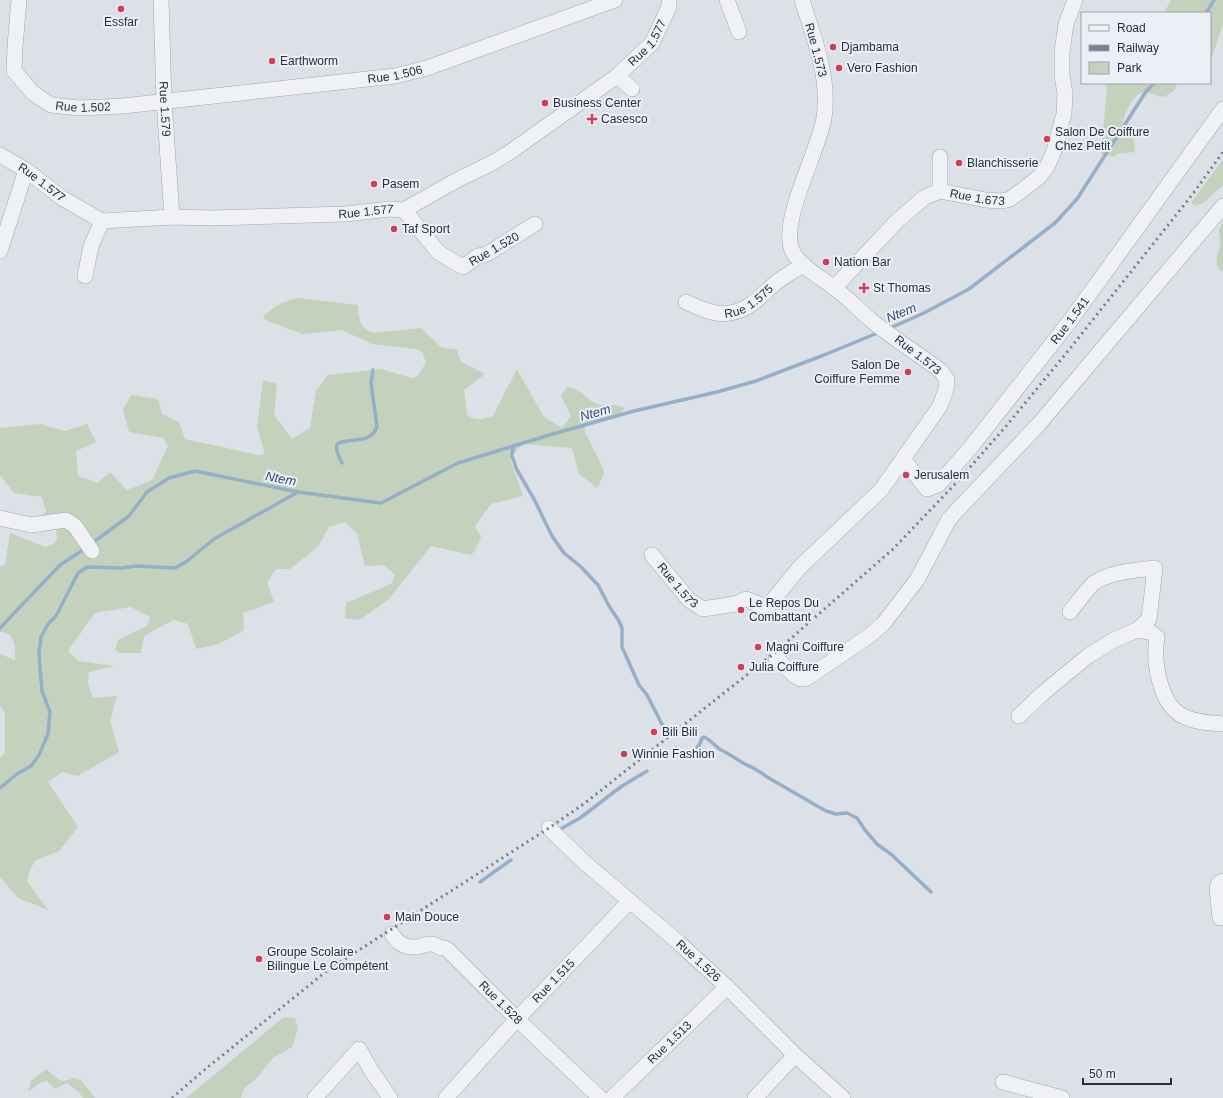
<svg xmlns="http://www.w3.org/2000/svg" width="1223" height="1098" font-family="Arial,sans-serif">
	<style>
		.green { fill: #c3d1bd }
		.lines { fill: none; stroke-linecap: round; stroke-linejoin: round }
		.stream { stroke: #96afc8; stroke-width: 3.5 }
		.minor-casing { stroke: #a2a8b1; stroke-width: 16 }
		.minor { stroke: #eff1f5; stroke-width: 15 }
		.rail { stroke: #768091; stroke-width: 3; stroke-dasharray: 2 4; stroke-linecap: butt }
		.poi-dot { fill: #d03d55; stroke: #eceff5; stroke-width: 1.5 }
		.labels { text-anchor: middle; stroke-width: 4; stroke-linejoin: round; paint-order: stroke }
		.poi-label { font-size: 12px; fill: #262f3d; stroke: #eceff5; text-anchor: start }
		.street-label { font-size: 12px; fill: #262f3d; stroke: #eceff5 }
		.water-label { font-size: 13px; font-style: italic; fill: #2f4e72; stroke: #eceff5 }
	</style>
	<rect width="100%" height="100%" fill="#dce1e7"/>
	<!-- green -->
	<g class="green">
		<polygon points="1171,0 1223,0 1223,23 1210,64 1210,13 1164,13"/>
		<path d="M1106 83H1177L1174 91 1164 97C1157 96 1148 92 1142 93 1131 95 1125 115 1122 124 1129 132 1138 141 1134 152L1118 154 1114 157 1101 154 1107 88Z"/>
		<polygon points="1223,159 1223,185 1206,201 1196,206 1191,203"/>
		<path d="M1223 223V270L1221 272C1211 260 1221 253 1220 241 1220 233 1216 230 1223 223Z"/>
		<path d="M297 298 358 305C359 318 359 328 373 333L421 328 441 347 457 350 461 362 485 374 464 390 467 415C476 422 483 419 493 416L517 369 544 417 562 428 571 416 561 396 567 387C580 387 586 400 597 404 606 407 616 403 625 408L618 416 596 422 585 427V432L603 468 604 475 597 488 579 474 572 448 523 444 512 455 511 461 523 496 491 504 475 526 481 537 475 551 471 555 431 546 388 600 361 619 355 620 345 618 346 603 391 584 395 575 384 565 365 566 357 533 345 522 329 527 318 547 290 569H276L267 582 274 602 243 613 244 630 219 644 196 649 188 624 173 620 144 636 141 653H120L115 650 118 640 147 626 150 617 131 607 95 613 68 651 79 661 115 666 89 672 88 683 93 698 117 696 110 721 119 752 78 776 62 772 48 782 78 827 59 851 35 861 30 870 27 881 48 910 18 898 0 877V758L5 753V713L0 706V654L15 660C15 649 16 631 0 632V567L5 565 10 533 45 547 54 544 57 539 56 529 31 525 46 512 42 497 14 493 0 475V428L40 424 65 431 87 424 96 442 76 451 78 476 97 483 110 472 127 490 152 480 168 446 163 438 129 432 123 410 131 395 158 399 162 414 179 422 185 439 258 455H263L264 450 257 427 263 380 277 384 274 415 292 439 310 428 316 391 328 375 381 369 412 378 418 376 426 362 422 352 416 349 372 344 342 330 303 334 267 321 263 317C273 306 283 302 297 298Z"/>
		<polygon points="284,1017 295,1018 298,1029 292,1047 273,1058 256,1079 244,1088 241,1098 186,1098"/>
		<path d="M46 1069C56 1077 60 1085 73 1078L81 1080 95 1098H83L80 1093 67 1083 55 1089 47 1081 41 1082 28 1092 31 1081Z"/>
	</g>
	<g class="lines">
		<!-- stream -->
		<g class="stream">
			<polyline points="1206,13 1214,0"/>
			<polyline points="888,329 924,313 969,289 1055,223 1077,199 1145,93 1154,83"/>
			<polyline points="513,446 512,456 517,470 534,499 552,536 564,553 580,566"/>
			<path d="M342 463C339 457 335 450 337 444 351 437 370 445 377 427L371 383 373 370"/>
			<polyline points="91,544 129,516 147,492 169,478 195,471 298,492 381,503 458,463 546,436 634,411 717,392 756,381 824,355 880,332"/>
			<polyline points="582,568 598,585 609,606 619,621 622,628 622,647 639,685 647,695 664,728"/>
			<polyline points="0,628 60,565 86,548"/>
			<path d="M676 748 683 758C691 754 700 747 702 738L704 737C712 741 716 747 721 750 730 754 737 760 745 764 753 768 760 771 767 777L826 811 836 814 847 813 857 818 865 830 877 844 892 855 931 892"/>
			<polyline points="0,788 17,774 31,766 39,755 48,734 50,712 42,691 40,668 39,653 41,637 48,624 56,616 78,573 87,567 121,568 136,566 175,568 186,562 214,539 298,492"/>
			<polyline points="557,831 580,818 622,786 647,771"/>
			<polyline points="480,882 511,860"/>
		</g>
		<!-- minor casing -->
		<g class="minor-casing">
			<g id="minor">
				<path id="s1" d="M19 0 15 46 14 71 33 93 51 105 79 108 123 106 395 76 427 68 615 0"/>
				<path id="s2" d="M161 0 164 101 172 217"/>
				<polyline points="727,0 739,32"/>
				<polyline points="617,76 632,89"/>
				<path id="s3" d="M0 155 26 170 62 198 102 221 172 217 212 218 345 214 390 209 404 210 457 180 494 162 513 150 617 76 652 43 669 7V0"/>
				<polyline points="940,191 940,157"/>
				<polyline points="404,210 438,252 463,267 478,256 487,254 535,224"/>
				<polyline points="0,251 26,170"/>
				<polyline points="85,276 91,246 102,221"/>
				<path id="s4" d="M834 288 897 221 925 197 940 191 986 200 1002 201 1010 199 1038 178 1047 167 1054 151 1064 114 1065 94 1062 75V52L1066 24 1075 0"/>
				<path id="s5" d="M686 302C699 308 716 316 730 313 751 310 763 293 778 281 786 275 795 270 804 265"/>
				<path id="s6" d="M903 459 927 489 938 485 971 447 1070 321 1223 109"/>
				<polyline points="0,518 31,525 66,520 75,526 92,551"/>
				<path id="s7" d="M652 555 689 600 703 609 735 604 746 599 761 605H769L800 567 881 490 940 406 946 390 947 380 941 371C918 354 894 339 872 321 859 310 847 297 833 287 820 277 803 268 794 254 776 227 819 151 824 118 830 77 814 38 802 0"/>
				<path d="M1137 630 1150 632 1157 637C1153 660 1159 702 1181 715 1192 722 1210 723 1223 724"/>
				<polyline points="776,658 795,676 801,679 807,678 869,636 883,624 917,580 949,519 1039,424 1223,206"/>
				<path d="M1019 716 1043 693 1088 656 1114 640 1137 630 1149 619 1155 568C1137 570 1109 572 1094 583 1085 591 1078 602 1070 612"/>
				<path id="s8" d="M549 828 584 862 678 942 727 987 795 1055 843 1098"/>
				<polyline points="1220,918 1217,888 1219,883 1223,881"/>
				<path id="s9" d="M392 934C396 942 405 948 415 947 420 947 426 944 431 944 437 944 439 949 445 948L448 950 517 1019 600 1098"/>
				<polyline points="1003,1082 1062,1098"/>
				<polyline points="315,1098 359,1049 371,1070 390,1098"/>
				<path id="s10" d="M446 1098 517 1019 630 901"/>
				<path id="s11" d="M612 1098 727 987"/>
				<polyline points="755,1098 795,1055"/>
			</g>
		</g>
		<!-- minor -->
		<use href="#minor" class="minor"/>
		<!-- rail -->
		<polyline class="rail" points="172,1098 203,1071 328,970 549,828 585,803 772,655 893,549 958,481 1007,425 1068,351 1192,195 1223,152"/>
	</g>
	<!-- markers -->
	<g class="poi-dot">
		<circle cx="121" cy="9" r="4"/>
		<circle cx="833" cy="47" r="4"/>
		<circle cx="272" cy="61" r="4"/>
		<circle cx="839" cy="68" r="4"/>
		<circle cx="545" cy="103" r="4"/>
		<path d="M590 113h4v4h4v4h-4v4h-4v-4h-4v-4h4z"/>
		<circle cx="1047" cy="139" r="4"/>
		<circle cx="959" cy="163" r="4"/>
		<circle cx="374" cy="184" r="4"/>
		<circle cx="394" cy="229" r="4"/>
		<circle cx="826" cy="262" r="4"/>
		<path d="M862 282h4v4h4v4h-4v4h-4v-4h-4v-4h4z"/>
		<circle cx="908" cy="372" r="4"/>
		<circle cx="906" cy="475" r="4"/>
		<circle cx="741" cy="610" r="4"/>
		<circle cx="758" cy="647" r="4"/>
		<circle cx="741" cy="667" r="4"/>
		<circle cx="654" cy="732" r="4"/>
		<circle cx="624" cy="754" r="4"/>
		<circle cx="387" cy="917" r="4"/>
		<circle cx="259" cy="959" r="4"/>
	</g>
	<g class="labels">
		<!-- poi labels -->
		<g class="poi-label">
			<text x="121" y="26" text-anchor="middle">Essfar</text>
			<text x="841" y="51">Djambama</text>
			<text x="280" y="65">Earthworm</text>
			<text x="847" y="72">Vero Fashion</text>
			<text x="553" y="107">Business Center</text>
			<text x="601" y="123">Casesco</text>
			<text x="1055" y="136">Salon De Coiffure<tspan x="1055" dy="14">Chez Petit</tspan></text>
			<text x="967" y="167">Blanchisserie</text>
			<text x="382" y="188">Pasem</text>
			<text x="402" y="233">Taf Sport</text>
			<text x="834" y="266">Nation Bar</text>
			<text x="873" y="292">St Thomas</text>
			<text x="900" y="369" text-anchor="end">Salon De<tspan x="900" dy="14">Coiffure Femme</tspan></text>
			<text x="914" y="479">Jerusalem</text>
			<text x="749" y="607">Le Repos Du<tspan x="749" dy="14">Combattant</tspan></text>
			<text x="766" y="651">Magni Coiffure</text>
			<text x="749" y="671">Julia Coiffure</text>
			<text x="662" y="736">Bili Bili</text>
			<text x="632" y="758">Winnie Fashion</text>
			<text x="395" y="921">Main Douce</text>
			<text x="267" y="956">Groupe Scolaire<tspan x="267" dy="14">Bilingue Le Compétent</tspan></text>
		</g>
		<!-- street labels -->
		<g class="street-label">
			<text dy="4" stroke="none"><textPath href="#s3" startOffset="722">Rue 1.577</textPath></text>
			<text transform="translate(816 50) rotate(75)" y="4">Rue 1.573</text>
			<text dy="4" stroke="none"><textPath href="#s1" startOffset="468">Rue 1.506</textPath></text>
			<text dy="4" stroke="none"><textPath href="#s1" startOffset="154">Rue 1.502</textPath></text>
			<text dy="4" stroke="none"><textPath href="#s2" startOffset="109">Rue 1.579</textPath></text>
			<text dy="4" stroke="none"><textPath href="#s3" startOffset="50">Rue 1.577</textPath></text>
			<text dy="4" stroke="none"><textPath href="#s4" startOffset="183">Rue 1.673</textPath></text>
			<text dy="4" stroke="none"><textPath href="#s3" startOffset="386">Rue 1.577</textPath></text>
			<text transform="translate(494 249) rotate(-30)" y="4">Rue 1.520</text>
			<text dy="4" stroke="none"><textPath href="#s5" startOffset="68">Rue 1.575</textPath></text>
			<text dy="4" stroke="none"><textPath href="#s6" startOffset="261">Rue 1.541</textPath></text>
			<text transform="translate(918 355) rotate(38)" y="4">Rue 1.573</text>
			<text dy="4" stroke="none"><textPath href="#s7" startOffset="40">Rue 1.573</textPath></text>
			<text dy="4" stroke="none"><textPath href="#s8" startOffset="200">Rue 1.526</textPath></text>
			<text dy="4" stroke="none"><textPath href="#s10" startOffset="159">Rue 1.515</textPath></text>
			<text dy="4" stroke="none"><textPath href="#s9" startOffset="137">Rue 1.528</textPath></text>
			<text dy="4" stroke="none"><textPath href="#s11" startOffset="80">Rue 1.513</textPath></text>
		</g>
		<!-- water labels -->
		<g class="water-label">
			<text transform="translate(901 312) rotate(-22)" y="5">Ntem</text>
			<text transform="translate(595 412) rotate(-16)" y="5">Ntem</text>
			<text transform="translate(281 478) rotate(11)" y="5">Ntem</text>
		</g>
	</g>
	<!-- legend -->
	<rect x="1081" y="12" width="130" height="72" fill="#eceff5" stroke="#9da2ab"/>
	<rect x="1089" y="25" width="20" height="6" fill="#eff1f5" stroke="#9da2ab"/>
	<text x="1117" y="32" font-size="12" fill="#262f3d">Road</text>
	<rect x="1089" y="45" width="20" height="6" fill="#768091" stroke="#9da2ab"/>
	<text x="1117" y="52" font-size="12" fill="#262f3d">Railway</text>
	<rect x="1089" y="62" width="20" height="12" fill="#c3d1bd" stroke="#9da2ab"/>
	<text x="1117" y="72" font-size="12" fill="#262f3d">Park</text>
	<!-- scale -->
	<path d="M1083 1078v6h88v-6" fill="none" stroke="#262f3d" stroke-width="2"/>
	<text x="1089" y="1078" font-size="12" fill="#262f3d" stroke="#eceff5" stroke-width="3" paint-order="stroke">50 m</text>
</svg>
